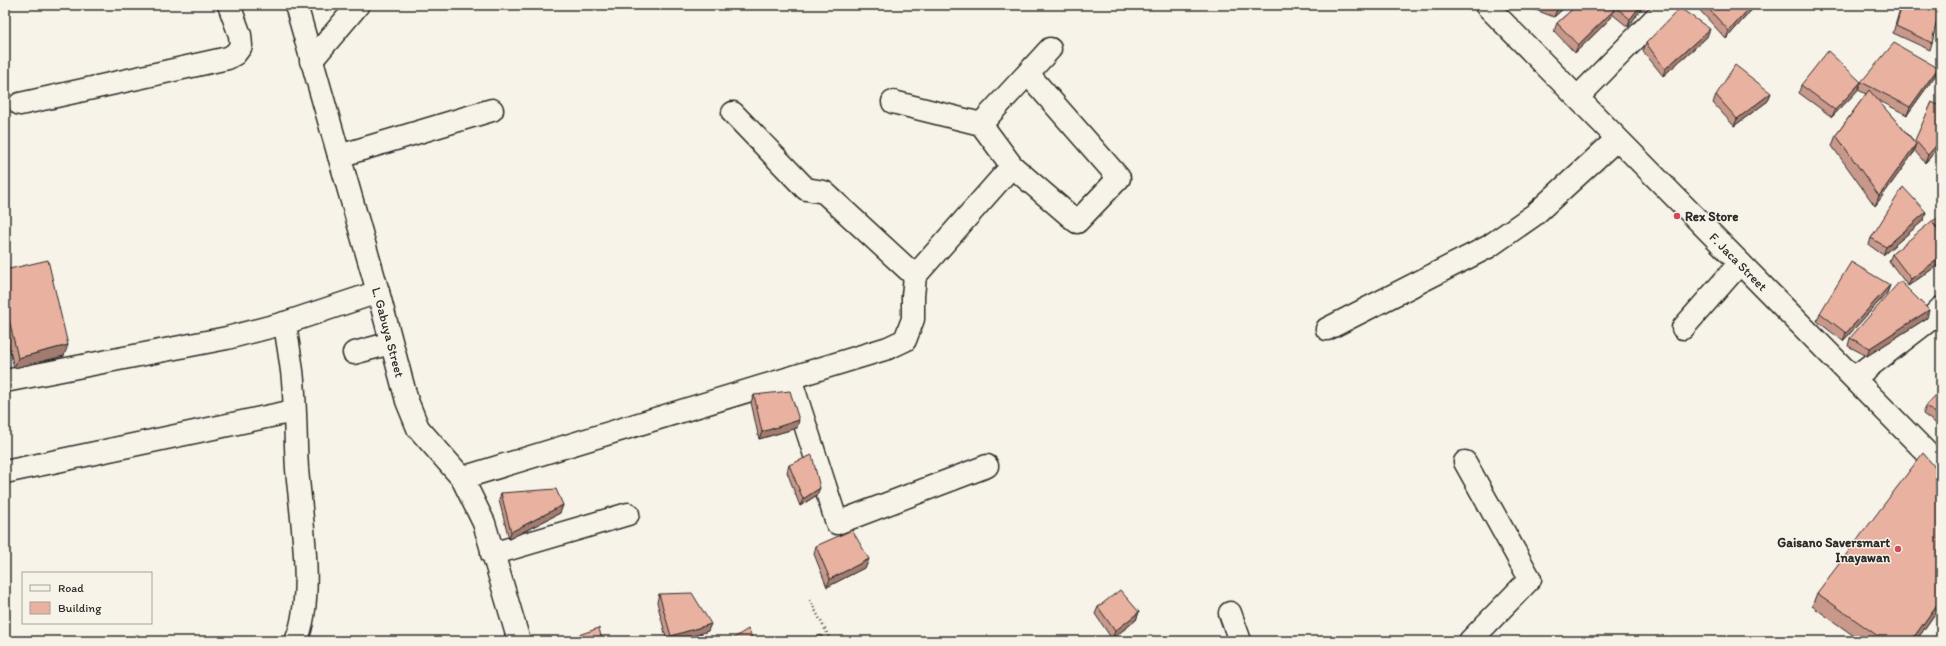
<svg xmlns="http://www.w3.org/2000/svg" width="1946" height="646" font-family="Itim,sans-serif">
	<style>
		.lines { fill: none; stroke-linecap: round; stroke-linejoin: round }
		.minor-casing { stroke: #2b2b2b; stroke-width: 25 }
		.path { stroke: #2b2b2b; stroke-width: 2.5; stroke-dasharray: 1 3; stroke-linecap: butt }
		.minor { stroke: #f7f3e8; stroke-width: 22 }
		.wall { fill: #c8988a; stroke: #2b2b2b }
		.shaded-wall { fill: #a37c70; stroke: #2b2b2b }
		.building { fill: #e9b1a0; stroke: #2b2b2b }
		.poi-dot { fill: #d1495b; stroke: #f7f3e8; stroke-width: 1.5 }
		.labels { text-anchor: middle; stroke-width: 3; stroke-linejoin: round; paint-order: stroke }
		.poi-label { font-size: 13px; font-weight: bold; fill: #2b2b2b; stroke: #f7f3e8; text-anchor: start }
		.street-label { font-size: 13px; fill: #2b2b2b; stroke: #f7f3e8 }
	</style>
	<rect width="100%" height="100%" fill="#f7f3e8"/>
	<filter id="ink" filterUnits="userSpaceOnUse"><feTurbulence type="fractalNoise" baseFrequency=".025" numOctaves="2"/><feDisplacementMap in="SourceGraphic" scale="8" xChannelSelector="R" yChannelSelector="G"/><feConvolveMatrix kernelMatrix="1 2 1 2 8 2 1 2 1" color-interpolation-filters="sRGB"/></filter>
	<g filter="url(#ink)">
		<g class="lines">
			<!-- minor casing -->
			<g class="minor-casing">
				<g id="minor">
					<path id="s1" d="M296 5 378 292 407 401 418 428 462 478 484 523 519 641"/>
					<path id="s2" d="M1486 5 1941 467"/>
					<polyline points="311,61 358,5"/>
					<polyline points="1578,97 1668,5"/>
					<polyline points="893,102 981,124 1012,166 1077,222 1119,178 1028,74"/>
					<polyline points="20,104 228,58 235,54 241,46 240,35 229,5"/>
					<polyline points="733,113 806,189 824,192 915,276"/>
					<polyline points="981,124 1050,49"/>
					<polyline points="339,156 492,110"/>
					<path d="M285 323C287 339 290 355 292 371 296 403 295 436 297 469 301 516 315 599 296 641"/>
					<polyline points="1683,328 1740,263"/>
					<polyline points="1327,329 1488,247 1534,215 1617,139"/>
					<polyline points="354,353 391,343"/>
					<polyline points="790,378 837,523 987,466"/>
					<polyline points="1854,378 1928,321 1941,308"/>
					<polyline points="5,381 227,338 285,323 378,292"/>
					<polyline points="1465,462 1530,579 1470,641"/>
					<polyline points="5,472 294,411"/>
					<polyline points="462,478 888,348 905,340 913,319 913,296 915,276 1012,166"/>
					<polyline points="492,554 628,514"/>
					<polyline points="1230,613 1240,641"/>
				</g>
			</g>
			<!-- path -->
			<polyline class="path" points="810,600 831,641"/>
			<!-- minor -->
			<use href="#minor" class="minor"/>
		</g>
		<!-- wall -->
		<g class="wall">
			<polygon points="1525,5 1567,5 1554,17 1525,6"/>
			<polygon points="1577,5 1644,5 1628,27 1612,14 1611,18 1575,53 1554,31 1557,23"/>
			<polygon points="1695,5 1756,5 1726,39"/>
			<polygon points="1901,5 1940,5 1932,43 1930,50 1893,33"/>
			<polygon points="1707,37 1663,76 1643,51 1646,43"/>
			<polygon points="1938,68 1935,76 1907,115 1876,99 1915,142 1932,102 1941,145 1925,163 1914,150 1912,155 1875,206 1832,146 1836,135 1866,94 1858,90 1832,117 1799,93 1801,85 1861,82"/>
			<polygon points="1716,95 1768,101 1734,126 1713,103"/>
			<polygon points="1941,217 1941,263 1908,286 1889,261 1892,254"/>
			<polygon points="1924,220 1883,255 1869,245 1871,238"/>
			<polygon points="5,270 64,356 14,368 5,329"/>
			<polygon points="1890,285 1887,293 1843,341 1817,321 1820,313"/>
			<polygon points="1941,317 1941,331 1936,326 1939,318"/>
			<polygon points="1927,318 1867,356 1848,346 1850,338"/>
			<polygon points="1941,389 1941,427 1923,414 1926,406"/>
			<polygon points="754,395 797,428 759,439 751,402"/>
			<polygon points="789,465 817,495 800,506 787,472"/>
			<polygon points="1941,474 1941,605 1916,641 1861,641 1812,606 1817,593"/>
			<polygon points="501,493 563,505 560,513 509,539 499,500"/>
			<polygon points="816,546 866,567 827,587 814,554"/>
			<polygon points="659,594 708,631 678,641 667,641 657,602"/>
			<polygon points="1098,607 1139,612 1136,620 1112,639 1095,614"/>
		</g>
		<!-- shaded-wall -->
		<g class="shaded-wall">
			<polygon points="1562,5 1567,5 1554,17 1557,9"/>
			<polygon points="1641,5 1644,5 1628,27 1630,19"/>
			<polygon points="1752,5 1756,5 1726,39 1729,31"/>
			<polygon points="1614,10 1611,18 1575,53 1578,45"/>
			<polygon points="1710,29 1707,37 1663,76 1665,69"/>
			<polygon points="1938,68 1935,76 1907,115 1910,107"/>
			<polygon points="1861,82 1858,90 1832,117 1835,110"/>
			<polygon points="1771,93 1768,101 1734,126 1737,119"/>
			<polygon points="1941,140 1941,145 1925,163 1928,155"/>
			<polygon points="1916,144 1912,155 1875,206 1879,196"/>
			<polygon points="1926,212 1924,220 1883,255 1886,247"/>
			<polygon points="1941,257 1941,263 1908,286 1911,279"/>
			<polygon points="1890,285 1887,293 1843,341 1846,333"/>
			<polygon points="1929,310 1927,318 1867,356 1870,348"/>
			<polygon points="68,345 64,356 14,368 18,358"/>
			<polygon points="799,420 797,428 759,439 762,432"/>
			<polygon points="820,488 817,495 800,506 803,499"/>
			<polygon points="563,505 560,513 509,539 511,532"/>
			<polygon points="869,559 866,567 827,587 830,579"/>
			<polygon points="1941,599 1941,605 1916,641 1911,641"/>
			<polygon points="1139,612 1136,620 1112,639 1115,631"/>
			<polygon points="711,624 708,631 678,641 669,641 671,636"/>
		</g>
		<!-- building -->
		<g class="building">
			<polygon points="1545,5 1562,5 1557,9"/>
			<polygon points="1577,5 1609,5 1614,10 1578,45 1557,23"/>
			<polygon points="1613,5 1641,5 1630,19"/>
			<polygon points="1705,5 1752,5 1729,31"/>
			<polygon points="1902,5 1940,5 1932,43 1896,26"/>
			<polygon points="1680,8 1710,29 1665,69 1646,43"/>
			<polygon points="1894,43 1938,68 1910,107 1861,82"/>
			<polygon points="1828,51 1861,82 1835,110 1801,85"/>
			<polygon points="1735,65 1771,93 1737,119 1716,95"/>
			<polygon points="1869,90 1916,144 1879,196 1836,135"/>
			<polygon points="1932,102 1941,107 1941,140 1928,155 1915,140"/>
			<polygon points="1903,187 1926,212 1886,247 1871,238"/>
			<polygon points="1941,217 1941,231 1933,223 1941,235 1941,257 1911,279 1892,254 1932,221"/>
			<polygon points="48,260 68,345 18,358 5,302 5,270"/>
			<polygon points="1851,262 1890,285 1846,333 1820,313"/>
			<polygon points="1900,281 1929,310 1870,348 1850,338"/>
			<polygon points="1941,389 1941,417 1926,406"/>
			<polygon points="790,391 799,420 762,432 754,395"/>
			<polygon points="1923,453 1941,474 1941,599 1911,641 1885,641 1817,593"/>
			<polygon points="812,455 820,488 803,499 789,465"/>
			<polygon points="556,489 563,505 511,532 501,493"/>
			<polygon points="852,530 869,559 830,579 816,546"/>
			<polygon points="1120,590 1139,612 1115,631 1098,607"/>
			<polygon points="692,593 711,624 671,636 659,594"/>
			<polygon points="599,628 602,641 564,641 564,640"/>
			<polygon points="748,629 754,641 729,641"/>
			<polygon points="821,635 824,641 809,641"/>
		</g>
	</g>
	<!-- markers -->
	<g class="poi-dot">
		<circle cx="1677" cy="216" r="4"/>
		<circle cx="1898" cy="549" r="4"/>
	</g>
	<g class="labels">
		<!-- poi labels -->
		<g class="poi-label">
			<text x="1685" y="221">Rex Store</text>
			<text x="1890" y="547" text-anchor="end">Gaisano Saversmart<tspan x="1890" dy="15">Inayawan</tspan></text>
		</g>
		<!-- street labels -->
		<g class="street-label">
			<text dy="5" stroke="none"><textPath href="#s2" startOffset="360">F. Jaca Street</textPath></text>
			<text dy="5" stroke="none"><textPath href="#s1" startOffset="340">L. Gabuya Street</textPath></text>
		</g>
	</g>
	<!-- margin -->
	<rect width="1946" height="646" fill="none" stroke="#f7f3e8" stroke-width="20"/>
	<rect x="10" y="10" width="1926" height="626" fill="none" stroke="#2b2b2b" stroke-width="1.5" filter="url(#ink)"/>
	<!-- legend -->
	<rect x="22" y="572" width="130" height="52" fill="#f7f3e8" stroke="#a5a39c"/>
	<rect x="30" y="585" width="20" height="6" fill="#f7f3e8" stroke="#a5a39c"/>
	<text x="58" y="592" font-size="12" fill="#2b2b2b">Road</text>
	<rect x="30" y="602" width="20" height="12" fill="#e9b1a0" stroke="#a5a39c"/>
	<text x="58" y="612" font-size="12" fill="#2b2b2b">Building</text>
</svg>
